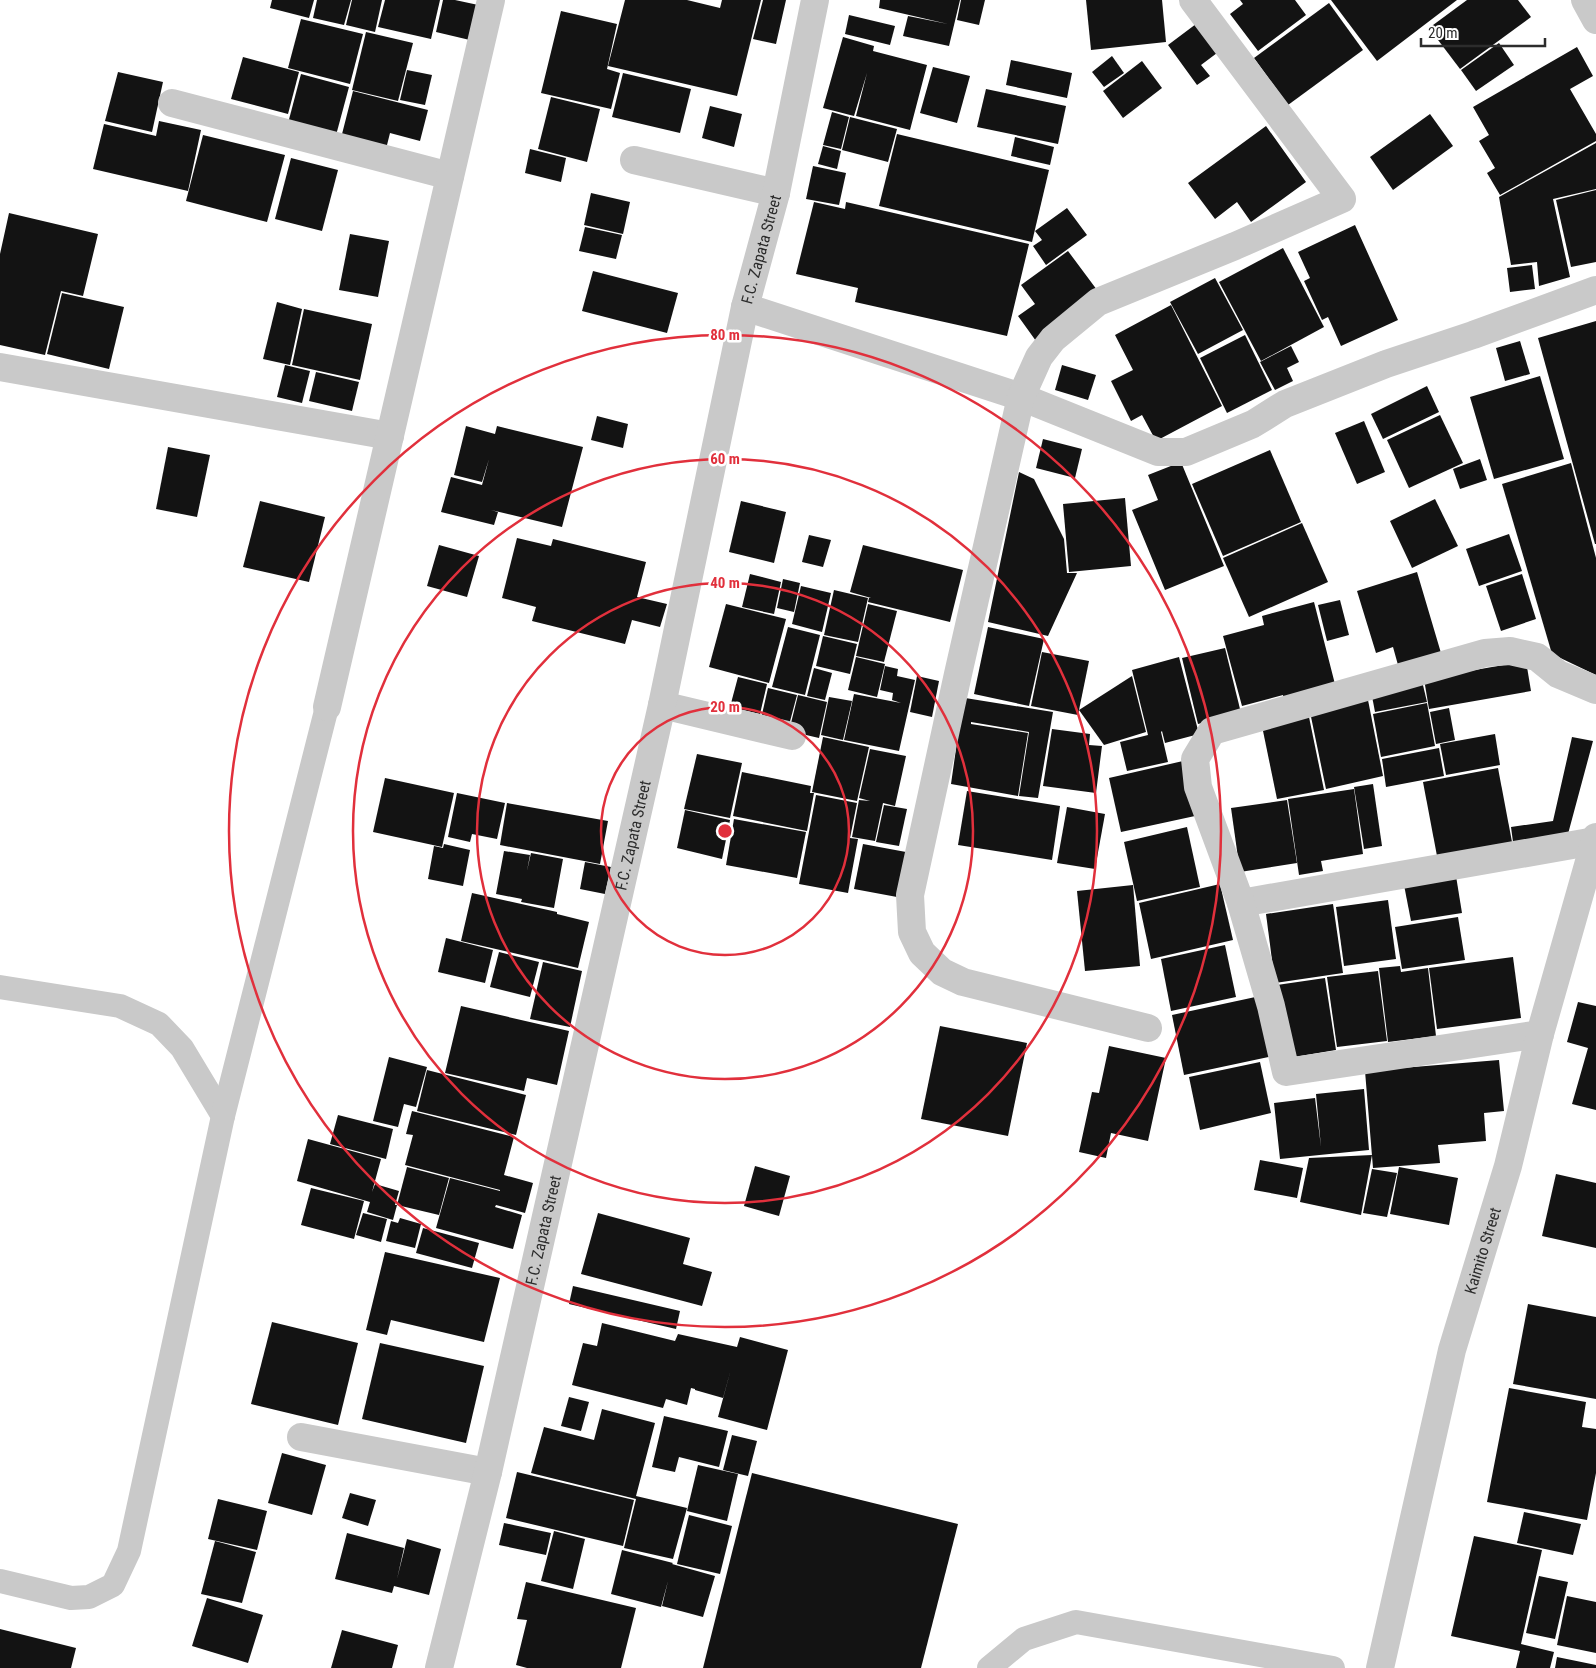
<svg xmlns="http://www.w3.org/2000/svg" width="1596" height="1668" font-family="'Roboto Condensed',sans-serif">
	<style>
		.building { fill: #131313 }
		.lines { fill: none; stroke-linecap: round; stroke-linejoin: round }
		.service { stroke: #c9c9c9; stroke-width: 24 }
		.minor { stroke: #c9c9c9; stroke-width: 28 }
		.ring { fill: none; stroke: #e1303c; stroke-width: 2.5 }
		.labels { text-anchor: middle; stroke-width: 5; stroke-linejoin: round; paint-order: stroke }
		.street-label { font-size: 16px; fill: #2c2c2c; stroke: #fff }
		.centre { fill: #e1303c; stroke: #fff; stroke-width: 2.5 }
		.ring-label { font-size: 15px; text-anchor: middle; font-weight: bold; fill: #e1303c; stroke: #fff; stroke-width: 5; stroke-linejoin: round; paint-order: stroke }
	</style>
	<rect width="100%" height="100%" fill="#fff"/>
	<!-- building -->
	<g class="building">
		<polygon points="272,0 314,0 309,18 270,8"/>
		<polygon points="317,0 351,0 344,25 313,18"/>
		<polygon points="352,0 382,0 375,32 346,25"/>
		<polygon points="385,0 440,0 431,39 378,27"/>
		<polygon points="443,0 455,0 483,6 474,41 436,32"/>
		<polygon points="625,0 687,0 720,8 722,0 761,0 737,96 608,66"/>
		<polygon points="763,0 786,0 776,44 753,39"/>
		<polygon points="880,0 960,0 949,46 903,36 908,16 948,24 879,8"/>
		<polygon points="961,0 985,0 979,25 957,20"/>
		<polygon points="1086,0 1162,0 1166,42 1091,50"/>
		<polygon points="1240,0 1295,0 1306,15 1258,51 1230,14 1243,4"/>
		<polygon points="1331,0 1457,0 1377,61"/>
		<polygon points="1467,0 1518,0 1531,17 1460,69 1429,28"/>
		<polygon points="1329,3 1363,50 1288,105 1254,58"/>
		<polygon points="561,11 617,24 607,69 620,73 611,109 541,93"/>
		<polygon points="849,15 895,26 890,45 845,34"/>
		<polygon points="301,19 363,34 350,84 288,68"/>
		<polygon points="1196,24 1217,53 1201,65 1210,76 1197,85 1168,45"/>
		<polygon points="366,32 413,43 398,101 352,90"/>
		<polygon points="843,37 874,46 873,51 927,65 910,130 856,116 867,73 854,116 823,108"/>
		<polygon points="1499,43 1514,65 1476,91 1461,70"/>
		<polygon points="1577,47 1593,76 1570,89 1596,134 1596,141 1500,195 1487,173 1495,168 1479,141 1489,135 1473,107"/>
		<polygon points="1112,56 1124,73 1104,87 1092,72"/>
		<polygon points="243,57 299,72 288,114 231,99"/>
		<polygon points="1011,60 1072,73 1067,98 1006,85"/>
		<polygon points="1142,61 1162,88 1123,118 1103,91"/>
		<polygon points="933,67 970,76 957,123 920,113"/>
		<polygon points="407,70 432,75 425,105 400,100"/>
		<polygon points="118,72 163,82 152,132 105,121"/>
		<polygon points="623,73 691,89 680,133 612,117"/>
		<polygon points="301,74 349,87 335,139 287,127"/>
		<polygon points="986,89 1066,106 1058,144 977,127"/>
		<polygon points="353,91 428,110 420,141 390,133 386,149 341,138"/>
		<polygon points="551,97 600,109 587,162 538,149"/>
		<polygon points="710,106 742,114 734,147 702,138"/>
		<polygon points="832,112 849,117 841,149 823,145"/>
		<polygon points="1430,114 1453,146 1393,190 1370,157"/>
		<polygon points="850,117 897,129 888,162 842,150"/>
		<polygon points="159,121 201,130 188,191 93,169 104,124 156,136"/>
		<polygon points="1266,126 1306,182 1251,222 1237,202 1215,219 1188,183"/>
		<polygon points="897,134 1049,170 1032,242 879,206"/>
		<polygon points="203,135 285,155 267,222 186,201"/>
		<polygon points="1015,137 1054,147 1050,165 1011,156"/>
		<polygon points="1596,143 1596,189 1553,199 1570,277 1539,286 1537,262 1511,265 1499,197"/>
		<polygon points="823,146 841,151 837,169 818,164"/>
		<polygon points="530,149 566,158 561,182 525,173"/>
		<polygon points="291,158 338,170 322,231 275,219"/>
		<polygon points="813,166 846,173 839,205 806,199"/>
		<polygon points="1596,190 1596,262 1571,267 1556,200"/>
		<polygon points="591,193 630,202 623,234 584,225"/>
		<polygon points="814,202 845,209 846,202 1029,244 1007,336 855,302 858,288 796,274"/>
		<polygon points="1067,208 1087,235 1046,265 1033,246 1042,240 1035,231"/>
		<polygon points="9,213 98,234 83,296 61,291 45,355 0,345 0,254"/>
		<polygon points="1355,225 1398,320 1341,346 1328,317 1322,320 1304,281 1310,278 1298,252"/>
		<polygon points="585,227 622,235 616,259 579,251"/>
		<polygon points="350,234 389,241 378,297 339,290"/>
		<polygon points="1283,248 1324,327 1261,361 1219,282"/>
		<polygon points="1068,251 1100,294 1036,341 1018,316 1035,304 1021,285"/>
		<polygon points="1532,265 1535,289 1510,292 1507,268"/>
		<polygon points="593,271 678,293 667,333 582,311"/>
		<polygon points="1215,278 1243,330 1198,354 1170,302"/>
		<polygon points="62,293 124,307 109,369 47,354"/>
		<polygon points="277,302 302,309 290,365 263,359"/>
		<polygon points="1171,305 1222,406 1156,441 1142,415 1131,421 1111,381 1133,370 1115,335"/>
		<polygon points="304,309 372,324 360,380 292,365"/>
		<polygon points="1596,321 1596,544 1595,544 1538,338"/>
		<polygon points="1245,335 1272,390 1227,413 1200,358"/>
		<polygon points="1520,341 1530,374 1505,381 1496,348"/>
		<polygon points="1291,346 1299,362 1287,368 1293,381 1275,390 1260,362"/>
		<polygon points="285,365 310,371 302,403 277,397"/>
		<polygon points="1062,365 1096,375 1088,400 1055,390"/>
		<polygon points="316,372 359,382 352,411 309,401"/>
		<polygon points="1540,376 1564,459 1494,479 1470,397"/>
		<polygon points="1427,386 1439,412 1383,439 1371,414"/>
		<polygon points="1440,415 1463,463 1409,488 1387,440"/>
		<polygon points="597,416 628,424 623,448 591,440"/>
		<polygon points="1364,421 1385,472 1357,484 1335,433"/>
		<polygon points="466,426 495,434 497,426 583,447 562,527 491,510 498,512 494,525 441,512 451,477 482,485 489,459 482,482 454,475"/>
		<polygon points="1043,439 1082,449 1075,478 1036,468"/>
		<polygon points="168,447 210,455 197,517 156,509"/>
		<polygon points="1270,450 1301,522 1223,556 1192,484"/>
		<polygon points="1480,459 1487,480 1460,489 1453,469"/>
		<polygon points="1181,462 1224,566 1165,590 1132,510 1158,500 1148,475"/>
		<polygon points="1571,463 1596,558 1596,675 1552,654 1502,484"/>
		<polygon points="1019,472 1034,479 1064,539 1067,573 1077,573 1048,636 988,622"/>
		<polygon points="1125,498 1131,566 1069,572 1063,504"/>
		<polygon points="1435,499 1458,546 1412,568 1390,521"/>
		<polygon points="260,501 325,517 309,582 243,567"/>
		<polygon points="741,501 786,512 774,563 729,552"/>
		<polygon points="1302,523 1328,582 1249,617 1223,558"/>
		<polygon points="1509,534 1522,571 1479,586 1466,549"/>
		<polygon points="809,535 831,540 823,567 802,562"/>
		<polygon points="517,538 551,546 553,539 646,562 637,597 667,604 660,627 632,620 625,644 532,621 536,607 502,598"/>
		<polygon points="439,545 479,556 467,597 427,586"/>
		<polygon points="863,545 963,570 950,622 868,602 869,598 871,598 850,592"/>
		<polygon points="1417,572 1441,653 1398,665 1393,647 1376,653 1357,591"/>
		<polygon points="750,574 781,582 774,614 742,607"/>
		<polygon points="1522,574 1536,619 1501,631 1486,586"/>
		<polygon points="783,579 800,583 794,612 777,608"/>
		<polygon points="801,586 831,593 822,632 792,624"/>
		<polygon points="834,590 868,598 858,642 824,635"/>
		<polygon points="1340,600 1349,635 1327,641 1318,605"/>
		<polygon points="1314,602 1337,692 1285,706 1283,695 1242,706 1223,636 1264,625 1262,616"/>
		<polygon points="726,604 786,619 769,683 709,667"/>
		<polygon points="868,604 897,611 884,662 856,656"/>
		<polygon points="788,627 820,635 805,695 772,687"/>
		<polygon points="988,627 1044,639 1029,706 974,694"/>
		<polygon points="823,636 857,644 850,674 816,666"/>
		<polygon points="1225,648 1241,713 1198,724 1182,658"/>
		<polygon points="1042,652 1089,661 1078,715 1031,706"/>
		<polygon points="856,657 885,664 877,697 848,690"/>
		<polygon points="1179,657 1199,734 1165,743 1162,731 1161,732 1168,762 1127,771 1120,742 1148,735 1132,670"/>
		<polygon points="1526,661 1531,691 1429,709 1424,679"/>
		<polygon points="885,666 898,669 897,676 915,680 899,751 844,740 854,694 901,703 892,700 893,693 880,690"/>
		<polygon points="814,668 832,673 825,700 807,696"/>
		<polygon points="917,676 939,681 932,717 910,712"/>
		<polygon points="1132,676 1146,732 1104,745 1079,710"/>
		<polygon points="738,677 767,684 760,714 730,707"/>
		<polygon points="1422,681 1427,702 1375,712 1371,691"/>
		<polygon points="768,688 797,695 788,729 760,723"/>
		<polygon points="798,695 827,702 819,738 789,731"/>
		<polygon points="829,697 852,701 843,740 821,735"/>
		<polygon points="959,697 1053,712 1038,798 1019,796 1029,732 971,722 971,724 1028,733 1018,796 951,784 956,749 950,748"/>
		<polygon points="1368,700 1383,776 1326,789 1310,712"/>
		<polygon points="1427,703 1435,746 1381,757 1373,714"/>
		<polygon points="1449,708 1455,740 1436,744 1430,712"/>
		<polygon points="1309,717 1324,790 1277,799 1262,726"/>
		<polygon points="1052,729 1090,734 1089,745 1102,746 1096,793 1043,786"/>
		<polygon points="1495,734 1500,765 1446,775 1440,744"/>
		<polygon points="823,737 869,747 857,801 812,792"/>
		<polygon points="1572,737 1593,741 1568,834 1513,842 1511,827 1553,821"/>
		<polygon points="1439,748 1444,776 1386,787 1382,759"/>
		<polygon points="870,749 906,756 895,806 883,803 875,841 852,837 859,800 870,801 859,798"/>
		<polygon points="697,754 742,763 730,818 684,809"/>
		<polygon points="1183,761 1195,816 1121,832 1109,778"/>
		<polygon points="1498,768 1512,842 1437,856 1423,782"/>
		<polygon points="742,772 811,786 810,793 814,793 807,831 733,816"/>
		<polygon points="385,778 454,793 442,847 373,832"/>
		<polygon points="1373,784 1382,846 1364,849 1354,787"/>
		<polygon points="1354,789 1363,854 1321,861 1323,871 1299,875 1288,799"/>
		<polygon points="967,791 1060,806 1052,860 958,845"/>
		<polygon points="457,793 505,803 497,839 472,834 470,842 448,837"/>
		<polygon points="816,795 857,803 850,838 858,839 848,893 799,884"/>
		<polygon points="1287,800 1297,863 1240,872 1231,808"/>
		<polygon points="507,803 608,821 600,864 500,845"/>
		<polygon points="884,805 907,809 899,846 876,842"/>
		<polygon points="1067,807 1105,814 1095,869 1057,863"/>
		<polygon points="685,810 730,820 722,859 677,848"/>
		<polygon points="734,819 806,832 797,878 726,865"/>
		<polygon points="1187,827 1200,887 1137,901 1124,842"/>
		<polygon points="444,844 470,850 463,886 428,879 434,846 443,848"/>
		<polygon points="863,844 906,852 897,897 854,889"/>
		<polygon points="504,851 530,855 527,871 531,853 563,859 554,908 521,902 522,899 496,894"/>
		<polygon points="585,862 611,867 605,894 580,889"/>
		<polygon points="1456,876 1462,913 1411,921 1404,885"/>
		<polygon points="1220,884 1233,940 1151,959 1139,903"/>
		<polygon points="1133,885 1140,966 1085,971 1077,891"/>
		<polygon points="472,893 557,912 557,914 589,922 578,968 461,941"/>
		<polygon points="1388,900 1396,959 1344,966 1336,907"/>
		<polygon points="1333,904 1343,973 1275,983 1266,914"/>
		<polygon points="1458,917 1465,960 1402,969 1395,927"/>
		<polygon points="446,938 493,950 485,983 438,972"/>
		<polygon points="1225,945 1236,997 1171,1011 1161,959"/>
		<polygon points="499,952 539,962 530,997 490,987"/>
		<polygon points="1513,957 1521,1018 1437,1029 1429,968"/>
		<polygon points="543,962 582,971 570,1027 530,1019"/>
		<polygon points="1400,966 1401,972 1428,968 1436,1036 1388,1042 1379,968"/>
		<polygon points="1378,971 1387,1041 1337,1047 1327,977"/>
		<polygon points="1325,978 1336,1050 1288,1058 1277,985"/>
		<polygon points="1260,996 1273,1056 1184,1075 1172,1015"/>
		<polygon points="1578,1002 1596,1006 1596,1110 1572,1104 1588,1048 1567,1042"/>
		<polygon points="461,1006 569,1031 557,1085 527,1078 524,1091 445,1073"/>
		<polygon points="940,1026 1027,1043 1008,1136 921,1119"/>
		<polygon points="1109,1046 1166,1058 1148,1141 1111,1133 1106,1158 1079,1152 1092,1092 1099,1093"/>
		<polygon points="389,1057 427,1067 416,1107 404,1104 398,1127 373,1121"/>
		<polygon points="1499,1060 1504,1111 1484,1113 1486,1141 1438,1145 1440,1163 1373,1168 1365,1071"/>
		<polygon points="1260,1062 1271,1113 1200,1130 1189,1077"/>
		<polygon points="427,1070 526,1095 516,1135 417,1111"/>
		<polygon points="1364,1089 1369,1150 1280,1159 1274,1103 1315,1098 1321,1147 1316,1094"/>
		<polygon points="412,1111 514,1137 504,1175 533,1183 525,1213 496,1205 495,1207 522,1215 513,1249 436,1228 450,1178 500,1191 500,1190 405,1165 413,1135 406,1134"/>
		<polygon points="338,1115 393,1129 386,1159 330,1144"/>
		<polygon points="308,1139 381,1159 372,1192 375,1184 399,1191 395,1205 397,1205 393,1220 367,1212 370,1202 297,1181"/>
		<polygon points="1372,1155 1361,1215 1300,1202 1309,1158"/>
		<polygon points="1260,1160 1303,1168 1297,1198 1254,1190"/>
		<polygon points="755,1166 790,1176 779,1216 744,1206"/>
		<polygon points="407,1167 449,1178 439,1215 397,1205"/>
		<polygon points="1399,1167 1458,1178 1449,1225 1390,1214"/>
		<polygon points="1372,1169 1397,1173 1387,1217 1363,1213"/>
		<polygon points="1556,1174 1596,1183 1596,1248 1542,1236"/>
		<polygon points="311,1188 364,1201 354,1239 301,1225"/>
		<polygon points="363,1213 387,1219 381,1242 356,1235"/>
		<polygon points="598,1213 690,1238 683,1264 712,1272 702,1306 581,1274"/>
		<polygon points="400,1218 421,1224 415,1248 386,1241 391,1221 398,1223"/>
		<polygon points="423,1228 479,1243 472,1268 416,1253"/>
		<polygon points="385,1252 500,1278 484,1342 391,1320 387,1335 366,1330"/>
		<polygon points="573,1286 680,1311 676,1329 569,1304"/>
		<polygon points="1528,1304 1596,1317 1596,1399 1513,1384"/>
		<polygon points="272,1322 358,1343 338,1425 251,1404"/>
		<polygon points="602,1323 675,1341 678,1334 737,1347 740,1337 788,1350 767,1430 718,1417 731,1369 723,1398 695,1390 695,1389 691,1388 687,1405 666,1399 663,1408 572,1385 583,1343 597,1346"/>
		<polygon points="380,1343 484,1366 466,1443 362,1419"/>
		<polygon points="1509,1388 1586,1402 1582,1427 1596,1429 1596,1473 1587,1520 1487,1502"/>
		<polygon points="569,1397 589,1402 581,1431 561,1426"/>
		<polygon points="602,1409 655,1423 636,1496 687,1508 673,1559 624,1548 636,1499 531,1473 544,1427 594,1440"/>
		<polygon points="664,1416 728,1431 719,1467 679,1457 675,1472 652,1467"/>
		<polygon points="732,1435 757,1441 748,1476 723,1470"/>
		<polygon points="282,1453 326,1465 312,1515 268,1503"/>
		<polygon points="698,1465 738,1474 727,1521 687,1511"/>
		<polygon points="517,1472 634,1500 623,1546 506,1518"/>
		<polygon points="752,1473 958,1524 921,1668 703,1668"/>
		<polygon points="350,1493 376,1500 368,1526 342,1518"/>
		<polygon points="218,1499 267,1511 257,1550 208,1539"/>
		<polygon points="1524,1512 1581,1524 1573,1555 1517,1543"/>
		<polygon points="689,1515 732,1526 720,1574 677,1564"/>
		<polygon points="504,1523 551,1533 546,1555 499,1545"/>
		<polygon points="554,1531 585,1539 573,1589 541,1581"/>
		<polygon points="347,1533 404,1548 397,1579 407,1539 441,1549 429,1595 394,1586 392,1593 335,1579"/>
		<polygon points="1474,1536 1542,1550 1521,1644 1554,1652 1550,1668 1516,1668 1520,1651 1451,1636"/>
		<polygon points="215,1541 256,1552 242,1603 201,1594"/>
		<polygon points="622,1550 673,1563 672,1564 715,1576 703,1617 662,1606 668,1581 661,1607 611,1594"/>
		<polygon points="1539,1576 1568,1582 1555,1639 1526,1633"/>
		<polygon points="526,1582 636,1608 621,1668 527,1668 516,1665 527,1620 517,1619"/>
		<polygon points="1567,1596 1596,1602 1596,1653 1557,1645"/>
		<polygon points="207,1598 263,1615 248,1663 192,1646"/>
		<polygon points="0,1629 76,1648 71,1668 0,1668"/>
		<polygon points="342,1630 398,1645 392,1668 331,1668"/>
		<polygon points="1557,1657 1596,1665 1596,1668 1555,1668"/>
	</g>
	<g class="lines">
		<!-- service -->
		<g class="service">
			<polyline points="0,987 120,1006 159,1024 182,1048 223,1116"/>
			<polyline points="0,1581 71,1598 89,1597 113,1585 129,1551 223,1116 327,707"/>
			<polyline points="989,1668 1024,1639 1076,1622 1333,1668"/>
		</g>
		<!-- minor -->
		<g class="minor">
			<polyline points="1585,0 1596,20"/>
			<polyline points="172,103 450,176"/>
			<polyline points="634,160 776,193"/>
			<polyline points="745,307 1021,397 1158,452 1186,452 1253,424 1285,404 1386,364 1473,335 1596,290"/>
			<polyline points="0,367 390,436"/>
			<polyline points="662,705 792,736"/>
			<polyline points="327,707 491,0"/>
			<polyline points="1241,903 1595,841"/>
			<polyline points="1148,1028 963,982 942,972 922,953 912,932 910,895 958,674 1021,397 1039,357 1053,339 1098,302 1235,246 1342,199 1193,0"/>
			<polyline points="1540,1034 1286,1072 1271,1006 1241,903 1198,787 1195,759 1212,731 1485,653 1510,651 1537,657 1558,674 1596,690"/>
			<polyline points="301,1437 488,1472"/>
			<path id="s1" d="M439 1668 488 1472 662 705 745 307 776 193 815 0"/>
			<path id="s2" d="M1380 1668 1452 1350 1508 1166 1540 1034 1596 837"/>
		</g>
	</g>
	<!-- distance rings -->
	<g class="ring">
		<circle cx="725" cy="831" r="124"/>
		<circle cx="725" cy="831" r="248"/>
		<circle cx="725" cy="831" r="372"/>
		<circle cx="725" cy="831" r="496"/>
	</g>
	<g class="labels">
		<!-- street labels -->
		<g class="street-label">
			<text dy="6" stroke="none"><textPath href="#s1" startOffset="1455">F.C. Zapata Street</textPath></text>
			<text dy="6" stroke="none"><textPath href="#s1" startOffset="855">F.C. Zapata Street</textPath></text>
			<text dy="6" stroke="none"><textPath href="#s1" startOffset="450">F.C. Zapata Street</textPath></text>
			<text dy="6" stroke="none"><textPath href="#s2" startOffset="430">Kaimito Street</textPath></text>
		</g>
	</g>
	<circle cx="725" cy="831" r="8" class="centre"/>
	<g class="ring-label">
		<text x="725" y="340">80 m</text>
		<text x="725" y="464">60 m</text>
		<text x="725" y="588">40 m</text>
		<text x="725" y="712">20 m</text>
	</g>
	<!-- scale -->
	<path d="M1421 38v8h124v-8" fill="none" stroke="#2c2c2c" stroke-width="2.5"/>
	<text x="1428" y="38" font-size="15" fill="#2c2c2c" stroke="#ffffff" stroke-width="4" paint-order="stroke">20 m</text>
</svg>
